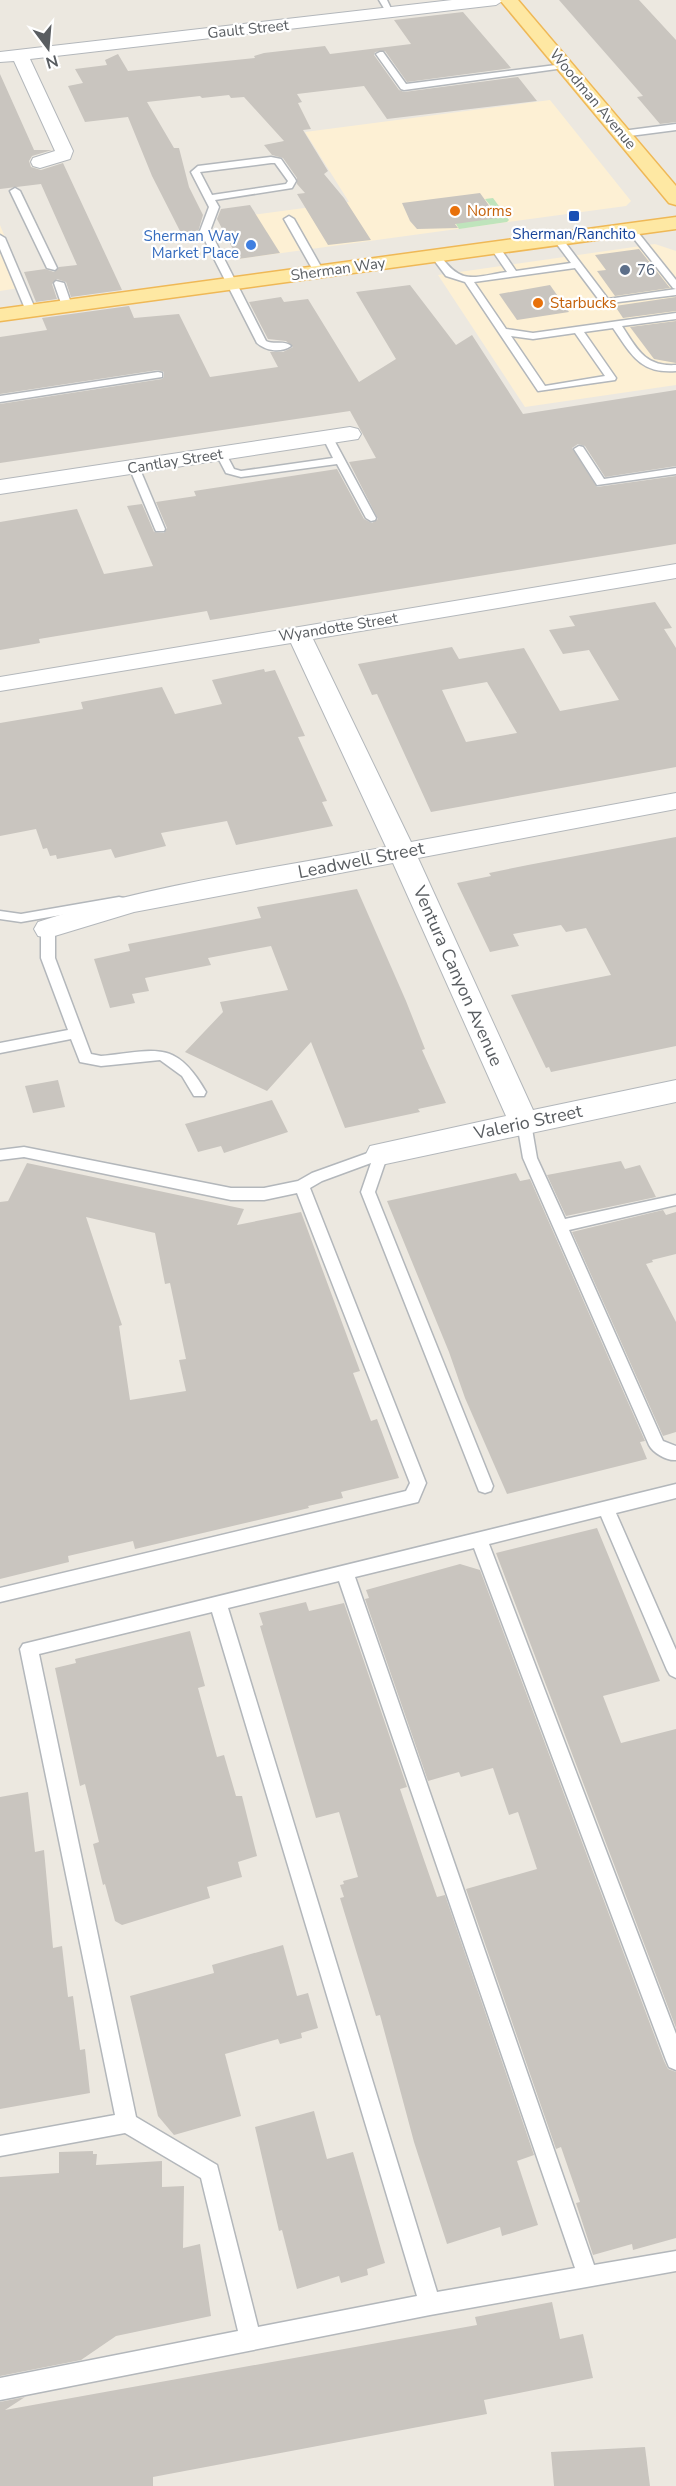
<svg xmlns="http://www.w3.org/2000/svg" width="676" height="2486" font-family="'Nunito Sans',sans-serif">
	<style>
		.commercial { fill: #fdf0d4 }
		.green { fill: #bfe4bc }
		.building { fill: #c9c5bf; fill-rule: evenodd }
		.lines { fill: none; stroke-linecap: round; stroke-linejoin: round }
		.service-casing { stroke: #b3b7bb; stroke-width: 3 }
		.minor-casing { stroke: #b3b7bb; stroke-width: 2 }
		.primary-casing { stroke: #efb856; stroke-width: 3 }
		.service { fill: #fff; fill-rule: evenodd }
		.minor { fill: #fff; fill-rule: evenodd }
		.primary { fill: #fee8a3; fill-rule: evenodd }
		.food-dot { fill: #e8710a; stroke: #fff; stroke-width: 2 }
		.transit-dot { fill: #1a4fb4; stroke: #fff; stroke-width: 2 }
		.shop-dot { fill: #3f7fe0; stroke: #fff; stroke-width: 2 }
		.service-dot { fill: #5c6f8a; stroke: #fff; stroke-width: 2 }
		.labels { text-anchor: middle; stroke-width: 4.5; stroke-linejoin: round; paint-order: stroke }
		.far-street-label { font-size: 15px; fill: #595d61; stroke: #fff }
		.far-food-label { font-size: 15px; fill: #c56008; stroke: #fff; text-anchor: start }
		.far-transit-label { font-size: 15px; fill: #164399; stroke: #fff }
		.far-shop-label { font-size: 15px; fill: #366cbe; stroke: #fff; text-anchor: end }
		.far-service-label { font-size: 15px; fill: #4e5e75; stroke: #fff; text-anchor: start }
		.street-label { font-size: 18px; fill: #595d61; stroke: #fff }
	</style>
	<rect width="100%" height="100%" fill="#ece8e0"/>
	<!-- commercial -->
	<g class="commercial">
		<polygon points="550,100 631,201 626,206 238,259 222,219 349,202 305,132"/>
		<polygon points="0,225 25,287 0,291"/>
		<polygon points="655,244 676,251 676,385 525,407 438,275"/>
	</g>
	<!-- green -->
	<polygon class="green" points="493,198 509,220 507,222 459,229 456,224 450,223 499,216 485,199"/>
	<!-- building -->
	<g class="building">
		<polygon points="559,0 639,0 676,40 676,122 660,124 637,97 643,96"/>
		<polygon points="463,12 511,68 407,82 385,51 375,52 374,55 399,90 404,92 518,77 537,101 387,119 364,86 297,94 302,102 298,103 311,129 303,130 328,171 324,174 344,198 371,240 328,245 297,194 305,193 297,184 297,178 283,158 272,155 264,145 284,141 244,97 231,98 229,95 202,98 200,96 147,102 174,148 179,148 189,187 203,215 198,232 181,233 152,176 128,117 85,122 68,86 83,83 75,69 107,65 105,60 118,54 128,71 255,58 254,56 264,53 325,46 330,54 411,44 394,20"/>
		<polygon points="0,74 34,150 52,150 32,156 29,161 31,167 41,170 63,163 122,290 71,297 66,282 57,279 52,284 57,299 36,302 24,272 45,269 54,272 59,267 77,265 41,184 0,189"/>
		<polygon points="480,193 498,218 455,224 458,228 417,229 410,221 402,203"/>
		<polygon points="250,205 280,253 238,259 217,219 221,209"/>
		<polygon points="639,249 670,288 615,296 597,271 606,270 595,255"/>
		<polygon points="410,285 456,345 472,335 523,414 676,390 676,466 605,477 585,446 578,444 572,448 597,487 676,476 676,544 210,620 207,611 39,639 40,643 0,650 0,522 77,509 104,574 153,566 127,506 142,504 154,532 164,533 167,528 156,502 196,496 194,491 337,469 364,519 372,523 378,519 349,462 376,458 350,411 0,463 0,404 162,379 164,377 164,372 158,370 0,394 0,337 47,330 42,318 129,306 134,318 179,314 210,377 278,367 270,352 283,352 293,347 286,341 268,339 249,302 281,297 284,302 308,299 359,382 396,359 356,292"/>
		<polygon points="550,285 569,312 517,320 499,294"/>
		<polygon points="676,297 676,311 623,318 615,306"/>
		<polygon points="676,321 676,363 654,359 630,327"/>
		<path d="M655 602 672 628 664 629 676 648V767L431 812 377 694 372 695 358 664 452 647 459 659 524 648 560 711 619 700 589 650 563 654 549 630 575 626 569 616ZM487 682 517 733 466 742 442 690Z"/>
		<polygon points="264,669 265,672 275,670 305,736 298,737 327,801 322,802 333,826 236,845 227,821 161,833 166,846 115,858 111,849 57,859 56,855 50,856 47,848 43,849 36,829 0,836 0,723 83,709 81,702 162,687 175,714 222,704 212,680"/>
		<polygon points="676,837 676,1046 551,1072 549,1067 546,1068 511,995 611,975 586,928 566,932 561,925 513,934 519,946 490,952 457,883 491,876 489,873 528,865"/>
		<polygon points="357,889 406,1001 425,1049 422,1050 446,1103 418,1109 420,1112 345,1128 311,1042 267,1091 185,1052 223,1012 220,1002 288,990 271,946 208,958 211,965 145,978 149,991 132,994 135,1003 110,1008 94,959 130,951 128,944 261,918 257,907"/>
		<polygon points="58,1080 65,1107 33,1113 25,1086"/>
		<polygon points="272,1100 288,1132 224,1153 221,1146 198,1152 185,1124"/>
		<polygon points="621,1161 625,1169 640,1165 656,1197 566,1216 547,1175"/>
		<path d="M27 1163 244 1209 237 1225 301 1212 360 1371 353 1373 371 1421 377 1419 399 1478 341 1492 343 1498 308 1506 309 1508 135 1549 133 1541 68 1556 69 1562 0 1579V1202L8 1201ZM86 1217 155 1233 165 1284 170 1283 186 1359 179 1360 186 1391 130 1400 119 1326 122 1325Z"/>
		<polygon points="516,1173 520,1181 530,1179 645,1441 640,1442 647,1459 507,1494 465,1398 449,1352 387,1201"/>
		<polygon points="663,1210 666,1215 676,1212 676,1254 652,1260 653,1262 646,1264 676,1322 676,1432 663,1436 572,1232"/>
		<polygon points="597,1528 660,1681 603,1696 621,1743 676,1729 676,2028 496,1553"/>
		<polygon points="460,1564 480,1570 664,2061 668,2069 676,2072 676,2238 633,2250 632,2244 593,2255 576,2203 580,2202 561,2147 556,2149 466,1889 537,1869 518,1812 509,1815 493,1768 461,1777 459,1772 428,1781 365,1599 369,1598 366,1590"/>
		<polygon points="306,1602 309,1611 344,1603 407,1787 400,1789 423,1857 437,1897 445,1895 534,2155 517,2161 538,2225 502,2236 500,2227 447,2244 414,2142 380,2015 376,2016 340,1898 344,1897 340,1885 344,1884 343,1881 358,1877 339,1812 316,1818 260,1626 263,1625 259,1613"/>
		<polygon points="190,1631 205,1686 198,1688 217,1757 224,1755 236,1796 242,1796 257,1856 238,1862 242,1877 207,1887 210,1898 122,1925 115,1921 105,1884 103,1885 93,1844 99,1842 85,1784 80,1786 55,1668 76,1663 75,1659"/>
		<polygon points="28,1792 35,1852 44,1850 53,1948 62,1946 68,1997 73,1996 80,2050 85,2049 90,2093 0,2109 0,1797"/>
		<polygon points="283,1945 297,1996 308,1993 318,2028 301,2033 302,2038 280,2044 278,2039 225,2054 241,2116 174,2135 158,2116 130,1996 214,1973 212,1965"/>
		<polygon points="314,2111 327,2159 353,2152 385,2263 367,2269 368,2275 341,2283 339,2276 297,2289 282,2230 279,2231 255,2127"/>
		<polygon points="93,2151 93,2154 97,2154 96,2165 162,2161 162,2187 184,2186 183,2248 200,2244 211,2316 116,2336 81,2360 0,2376 0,2177 59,2173 59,2152"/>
		<polygon points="552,2302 560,2339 583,2334 593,2378 484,2400 487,2414 153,2477 153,2486 0,2486 0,2402 25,2397 5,2410 477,2325 475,2317"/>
		<polygon points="645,2447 650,2486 554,2486 551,2452"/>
	</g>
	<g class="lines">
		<!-- service casing -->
		<g class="service-casing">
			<g id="service">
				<polygon points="379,0 387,0 394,15 388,15"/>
				<polygon points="380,52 383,52 406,84 564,64 568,66 564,68 404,90 401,89 376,54"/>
				<polygon points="676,124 676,130 622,137 618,134 622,131"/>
				<path d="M271 157 281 159 295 179 296 181 292 188 215 200 219 207 210 231 266 341C274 345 285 340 291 346 281 353 266 351 257 343L200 231 209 207 191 172 198 166ZM271 163H275L288 181 286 184 212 195 200 172Z"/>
				<polygon points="15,188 20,191 57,268 55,270 47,268 10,191"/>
				<polygon points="289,216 294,219 324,272 322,274 314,272 284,219"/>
				<polygon points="627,226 633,226 676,280 676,289 673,288 627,230"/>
				<polygon points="0,235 5,238 36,311 34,313 26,311 0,249"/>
				<path d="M558 236 561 237 608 299 676 289V295L602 304 575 268 474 282 506 329 533 333 676 313V319L622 326C637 349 645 367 676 365V371C640 374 631 354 613 328L584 332 616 378 615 380 538 391 465 282 446 276 431 256 439 254C462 286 472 277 507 272L490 247 495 244 498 245 516 271 571 263 553 239ZM575 333 605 376 545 386 511 336 533 339Z"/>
				<polygon points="56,281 64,283 72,306 70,308 62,306 54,283"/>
				<polygon points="158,372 162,373 162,377 0,402 0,396"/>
				<polygon points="328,435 333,438 376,518 375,520 371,521 366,518 337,464 241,477 226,473 216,454 225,452 234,469 241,471 333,458 323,438"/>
				<polygon points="579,446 583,447 604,479 676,468 676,474 597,485 574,449"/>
				<polygon points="134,464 139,467 165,529 164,531 156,531 155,529 129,467"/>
				<polygon points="119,897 124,898 126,901 124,904 21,922 0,919 0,911 21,914"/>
				<path d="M48 925 55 929V958L91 1054 101 1056C155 1051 175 1038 206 1092L204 1096H194L182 1076 160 1060 101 1066 80 1062 71 1039 0 1053V1043L68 1030 41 958V929Z"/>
				<path d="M524 1118 531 1123 537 1158 565 1219 676 1195V1205L569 1230 663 1441 676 1446V1460C667 1461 653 1453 649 1445L523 1158 517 1123Z"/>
				<polygon points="24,1147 231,1188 264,1188 298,1181 312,1173 376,1150 386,1150 388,1154 375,1192 493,1486 491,1491 485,1493 479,1491 477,1486 361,1192 371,1163 322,1181 310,1188 426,1483 418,1502 0,1602 0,1588 406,1491 410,1483 297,1193 264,1200 231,1200 24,1157 0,1160 0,1150"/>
				<path d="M676 1484V1498L616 1513 676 1650V1678L670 1675 667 1670 601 1516 489 1544 676 2034V2070L669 2067 666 2060 474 1548 355 1577 594 2265 676 2251V2271L430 2315 0 2400V2378L238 2331 201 2178 125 2133 0 2156V2136L115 2115 20 1649 23 1644ZM339 1581 575 2268 437 2292 228 1608ZM212 1612 417 2296 258 2327 217 2165 136 2117 39 1654Z"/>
			</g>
		</g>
		<!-- minor casing -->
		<g class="minor-casing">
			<g id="minor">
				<polygon points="452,0 504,0 496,5 30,59 73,151 70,159 40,168 33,166 31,162 33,158 55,151 14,61 0,62 0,52"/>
				<polygon points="350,427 358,429 361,434 358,439 0,494 0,480"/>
				<path d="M676 564V578L313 639 411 842 676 793V809L418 858 533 1110 676 1080V1102L381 1165 370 1162 366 1154 370 1146 506 1116 393 863 134 912 48 938 38 936 34 929 38 922C151 884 270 869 386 847L291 643 0 691V677Z"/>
			</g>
		</g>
		<!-- primary casing -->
		<g class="primary-casing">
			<g id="primary">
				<polygon points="500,0 518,0 676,186 676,205 669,203"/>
				<polygon points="676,217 676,229 0,321 0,309"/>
			</g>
		</g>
		<!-- service -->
		<use href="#service" class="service"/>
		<!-- minor -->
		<use href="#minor" class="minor"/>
		<!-- primary -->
		<use href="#primary" class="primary"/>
	</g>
	<!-- markers -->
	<g class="food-dot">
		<circle cx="455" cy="211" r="6"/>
		<circle cx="538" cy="303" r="6"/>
	</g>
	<rect class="transit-dot" x="568" y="210" width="12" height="12" rx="3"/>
	<circle class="shop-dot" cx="251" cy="245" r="6"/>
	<circle class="service-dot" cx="625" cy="270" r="6"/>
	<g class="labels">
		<!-- far-street labels -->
		<g class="far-street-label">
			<text transform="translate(248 29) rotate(-6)" y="5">Gault Street</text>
			<text transform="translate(593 99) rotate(50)" y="5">Woodman Avenue</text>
			<text transform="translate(338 269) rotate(-8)" y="5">Sherman Way</text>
			<text transform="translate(175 461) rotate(-9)" y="5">Cantlay Street</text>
			<text transform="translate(338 627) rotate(-9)" y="5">Wyandotte Street</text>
		</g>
		<!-- far-food labels -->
		<g class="far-food-label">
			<text x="467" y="216">Norms</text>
			<text x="550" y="308">Starbucks</text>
		</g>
		<!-- far-transit labels -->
		<g class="far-transit-label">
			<text x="574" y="239">Sherman/Ranchito</text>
		</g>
		<!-- far-shop labels -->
		<g class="far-shop-label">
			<text x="239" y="241">Sherman Way<tspan x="239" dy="17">Market Place</tspan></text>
		</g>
		<!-- far-service labels -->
		<g class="far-service-label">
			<text x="637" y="275">76</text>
		</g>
		<!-- street labels -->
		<g class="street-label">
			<text transform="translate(361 860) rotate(-11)" y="6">Leadwell Street</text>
			<text transform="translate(458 976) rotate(66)" y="6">Ventura Canyon Avenue</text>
			<text transform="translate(528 1122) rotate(-12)" y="6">Valerio Street</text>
		</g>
	</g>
	<!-- north arrow -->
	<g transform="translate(48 48) rotate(164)" stroke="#ffffff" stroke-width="4.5" paint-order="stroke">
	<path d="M0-4.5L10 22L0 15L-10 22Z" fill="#595d61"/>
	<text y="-9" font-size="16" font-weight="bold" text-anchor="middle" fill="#595d61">N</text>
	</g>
</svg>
